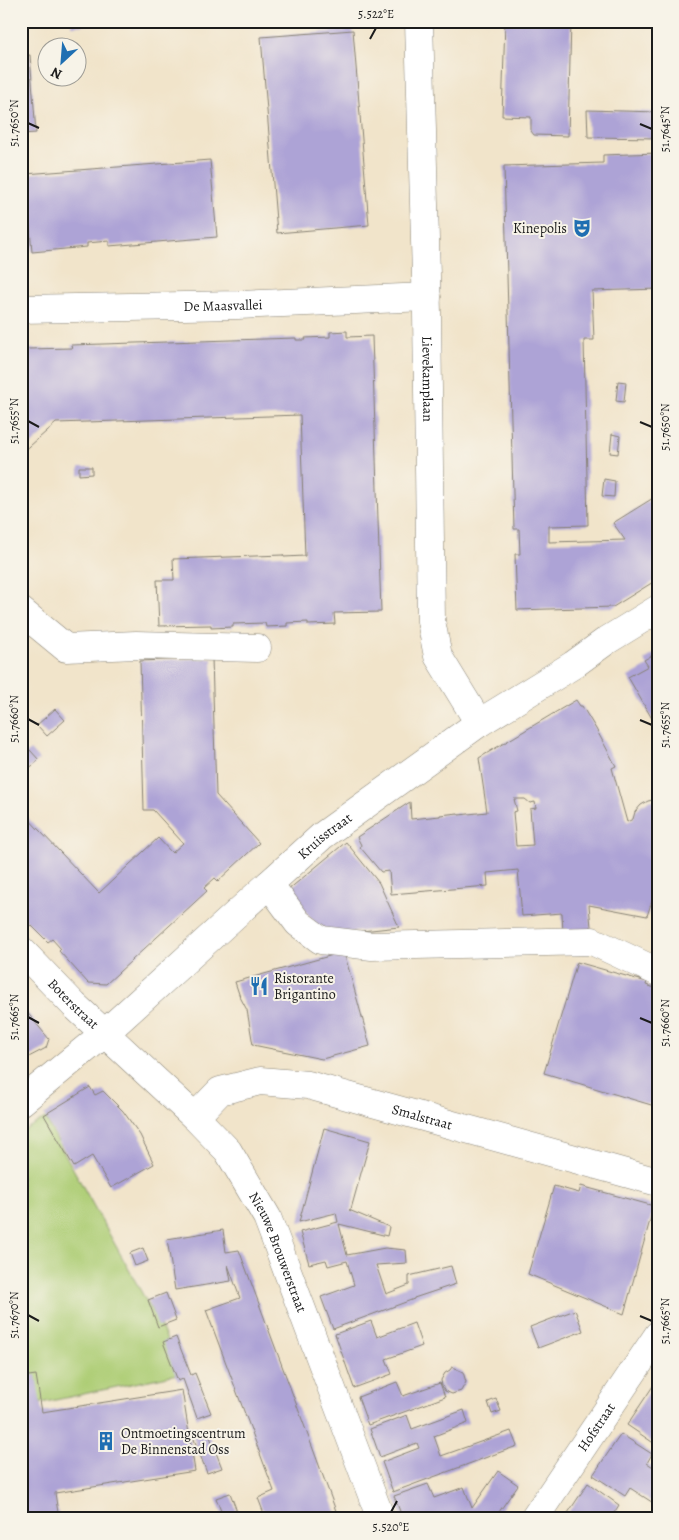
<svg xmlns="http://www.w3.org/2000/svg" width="679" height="1540" font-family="Alegreya,serif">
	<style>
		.green { fill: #adcd75; stroke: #647448 }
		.building { fill: #ada3d6; fill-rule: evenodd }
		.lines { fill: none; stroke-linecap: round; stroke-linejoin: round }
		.street-casing { stroke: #868073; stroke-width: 29 }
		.street { stroke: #fff; stroke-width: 28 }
		.ticks { fill: none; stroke: #1c1c1c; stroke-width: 2 }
		.labels { text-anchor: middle; stroke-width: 4; stroke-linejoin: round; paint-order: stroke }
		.poi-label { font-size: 14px; fill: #1c1c1c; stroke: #f7f3e8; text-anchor: start }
		.street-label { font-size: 14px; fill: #1c1c1c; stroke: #f7f3e8 }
		.neatline { fill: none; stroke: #1c1c1c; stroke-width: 2 }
		.ticks-label { font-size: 12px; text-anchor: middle; fill: #1c1c1c }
	</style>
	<rect width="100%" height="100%" fill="#f7f3e8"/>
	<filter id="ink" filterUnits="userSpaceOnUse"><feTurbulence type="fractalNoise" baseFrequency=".02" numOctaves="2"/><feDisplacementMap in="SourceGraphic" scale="10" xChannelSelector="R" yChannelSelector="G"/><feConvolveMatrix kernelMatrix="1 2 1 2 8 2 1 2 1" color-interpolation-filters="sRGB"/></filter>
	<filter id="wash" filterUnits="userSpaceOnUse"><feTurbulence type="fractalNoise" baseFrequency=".0096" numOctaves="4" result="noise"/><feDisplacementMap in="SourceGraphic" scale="20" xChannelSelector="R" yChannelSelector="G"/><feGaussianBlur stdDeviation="1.12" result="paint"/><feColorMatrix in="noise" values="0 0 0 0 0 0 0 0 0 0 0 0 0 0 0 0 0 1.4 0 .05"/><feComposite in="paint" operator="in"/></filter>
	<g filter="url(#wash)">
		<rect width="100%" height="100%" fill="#f1e4ca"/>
		<!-- green -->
		<polygon class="green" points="45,1118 163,1331 182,1373 37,1404 21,1371 21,1132"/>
		<g id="blocks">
			<!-- building -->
			<g class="building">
				<polygon points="72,21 116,21 116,23 72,26"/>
				<polygon points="505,21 571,21 568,136 534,135 531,131 531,117 502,116"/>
				<polygon points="353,30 369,225 277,233 261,37"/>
				<polygon points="30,55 36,133 21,134 21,56"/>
				<polygon points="587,110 658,112 658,138 588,137"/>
				<polygon points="658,153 658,289 592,291 594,340 584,340 588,525 549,526 549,542 625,540 613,523 658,495 658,579 613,607 517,610 515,554 520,554 519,529 514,529 504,166 603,163 603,155"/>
				<polygon points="210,160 217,237 109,246 109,241 87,243 87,247 32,252 25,174"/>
				<polygon points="347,331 347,337 372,336 381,612 334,613 335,624 308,625 308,622 287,623 287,626 266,627 265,623 233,624 233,627 211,628 211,625 159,626 157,580 174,580 173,559 283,555 284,557 305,556 300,415 56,423 21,454 21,350 25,346 28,349 72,348 71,345 296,338 296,340 306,340 305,338 330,337 330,332"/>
				<polygon points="618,381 626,382 624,402 616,401"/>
				<polygon points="612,434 620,436 618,454 610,453"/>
				<polygon points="79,467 92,467 92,474 79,475"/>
				<polygon points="604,479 615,481 614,497 602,496"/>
				<polygon points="658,652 658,729 628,677 648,666 644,660"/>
				<polygon points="212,658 216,795 259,843 218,881 215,878 204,888 207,891 106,984 88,983 59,951 61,949 52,939 48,942 21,915 21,811 99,893 158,838 172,853 183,843 153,810 144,810 140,661"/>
				<path d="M576 700 580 706H582L596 729 616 766 612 768 627 822 633 819 635 812 641 805 648 801 658 799V883L647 916 589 905 592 938 563 933 562 913 522 916 518 870 487 873 488 886 391 894 389 871 381 872 360 847 361 845 357 837 410 802 411 819 440 816V815L458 813 459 815 487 812 479 758ZM514 799H525L530 803 535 802 536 808 530 809 533 845 516 846 513 812 517 811Z"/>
				<polygon points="55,709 65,720 47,736 37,725"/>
				<polygon points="30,750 39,760 21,775 21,751 25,755"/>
				<polygon points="346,842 379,883 399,927 325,935 288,890"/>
				<polygon points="344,952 370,1046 322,1059 253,1045 247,1010 240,997 235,982"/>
				<polygon points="577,962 647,982 646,985 658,989 658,1107 544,1073"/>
				<polygon points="21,1005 49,1039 46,1048 21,1061"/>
				<polygon points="90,1087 95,1095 103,1091 123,1111 140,1135 154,1164 111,1188 92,1156 74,1167 44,1115"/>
				<polygon points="324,1128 370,1141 351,1209 349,1210 389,1227 387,1236 339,1224 347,1255 385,1248 406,1250 407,1263 376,1265 386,1294 409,1285 409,1276 451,1266 456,1284 414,1298 414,1299 333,1329 321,1297 354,1285 347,1261 328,1266 326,1260 309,1264 300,1232 338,1222 336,1213 299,1222"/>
				<polygon points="554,1186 579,1193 581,1186 654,1206 624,1314 528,1274"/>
				<polygon points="223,1230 226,1252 239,1250 339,1519 307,1519 304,1511 300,1512 302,1519 266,1519 258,1498 274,1491 206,1310 240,1298 228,1265 231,1281 175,1290 167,1239"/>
				<polygon points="143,1248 148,1261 135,1266 130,1253"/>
				<polygon points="166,1293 176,1320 158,1327 148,1300"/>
				<polygon points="575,1310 583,1331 538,1348 530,1327"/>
				<polygon points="371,1321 377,1337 414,1323 422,1346 386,1359 392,1374 354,1388 335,1334"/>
				<polygon points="176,1337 191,1375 195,1373 211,1413 197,1418 183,1379 178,1381 163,1342"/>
				<polygon points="452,1367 463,1372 466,1382 461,1391 452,1394 445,1391 442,1386 441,1380 445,1373 450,1370"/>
				<polygon points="36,1375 42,1412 182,1390 195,1471 55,1493 59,1519 23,1519 21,1509 21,1377"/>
				<polygon points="397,1382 403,1396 440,1383 445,1397 368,1425 358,1397"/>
				<polygon points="655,1383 658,1385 658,1446 627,1425"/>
				<polygon points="496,1399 501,1411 492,1414 488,1402"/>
				<polygon points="464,1410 468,1423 434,1436 441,1456 511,1431 517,1446 393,1492 382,1462 419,1448 417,1443 380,1457 370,1429 407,1415 412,1429"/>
				<polygon points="207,1429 222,1468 207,1473 192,1434"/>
				<polygon points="621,1434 652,1454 647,1463 658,1470 658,1506 630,1488 625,1496 593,1475"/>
				<polygon points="498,1471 518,1485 494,1519 445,1519 444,1514 439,1516 440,1519 403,1519 394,1496 428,1484 434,1498 464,1487 472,1508"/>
				<polygon points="588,1483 619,1505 614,1513 622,1519 564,1519"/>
				<polygon points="230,1493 235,1506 239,1519 224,1519 216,1498"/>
			</g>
		</g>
	</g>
	<g filter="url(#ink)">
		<use href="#blocks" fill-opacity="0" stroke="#868073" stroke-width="1"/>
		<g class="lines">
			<!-- street casing -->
			<g class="street-casing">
				<g id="street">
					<path id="s1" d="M419 21 427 313 431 621 438 656 479 723"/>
					<path id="s2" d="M21 309 238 305 427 297"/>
					<polyline points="21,611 66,648 136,645 257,648"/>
					<polyline points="269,884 298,923 321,940 372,946 592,941 658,972"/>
					<path id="s3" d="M21 950 74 1005 195 1117 228 1151 267 1217 381 1519"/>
					<path id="s4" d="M21 1102 105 1033 322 836 479 723 573 665 606 641 658 609"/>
					<path id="s5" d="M195 1117 220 1091 260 1081 308 1085 658 1182"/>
					<path id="s6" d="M534 1519 658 1335"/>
				</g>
			</g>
			<!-- street -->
			<use href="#street" class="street"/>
		</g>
	</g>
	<!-- ticks -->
	<path class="ticks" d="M370 39 376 28M28 123 39 128M640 124 652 129M28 421 39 427M640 422 652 427M28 719 39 725M640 720 652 725M28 1017 39 1023M640 1018 652 1023M28 1315 39 1321M640 1316 652 1321M391 1512 397 1501"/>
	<!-- icons -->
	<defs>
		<g id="theatre-bare" transform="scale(1.5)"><path d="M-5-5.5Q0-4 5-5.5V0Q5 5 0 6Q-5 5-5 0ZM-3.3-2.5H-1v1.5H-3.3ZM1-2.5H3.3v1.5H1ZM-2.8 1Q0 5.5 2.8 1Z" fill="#1f6fb2" stroke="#f7f3e8" stroke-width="2.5" paint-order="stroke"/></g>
		<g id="restaurant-bare" transform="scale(1.5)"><path d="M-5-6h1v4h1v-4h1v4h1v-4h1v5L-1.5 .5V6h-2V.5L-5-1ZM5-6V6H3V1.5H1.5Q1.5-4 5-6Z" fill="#1f6fb2" stroke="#f7f3e8" stroke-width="2.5" paint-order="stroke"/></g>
		<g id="building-bare" transform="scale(1.5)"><path d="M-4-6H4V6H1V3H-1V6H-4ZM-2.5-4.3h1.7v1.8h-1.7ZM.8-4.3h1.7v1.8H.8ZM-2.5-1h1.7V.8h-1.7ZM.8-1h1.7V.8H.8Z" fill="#1f6fb2" stroke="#f7f3e8" stroke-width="2.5" paint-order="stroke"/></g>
	</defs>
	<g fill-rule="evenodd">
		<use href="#theatre-bare" x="582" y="228"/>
		<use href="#restaurant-bare" x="259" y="986"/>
		<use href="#building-bare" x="106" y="1441"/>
	</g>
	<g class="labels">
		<!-- poi labels -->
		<g class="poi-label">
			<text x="567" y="233" text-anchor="end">Kinepolis</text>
			<text x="274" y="983">Ristorante<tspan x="274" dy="16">Brigantino</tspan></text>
			<text x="121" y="1438">Ontmoetingscentrum<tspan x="121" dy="16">De Binnenstad Oss</tspan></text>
		</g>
		<!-- street labels -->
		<g class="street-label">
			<text dy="5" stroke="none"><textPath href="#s2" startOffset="202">De Maasvallei</textPath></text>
			<text dy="5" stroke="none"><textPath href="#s1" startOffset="358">Lievekamplaan</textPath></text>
			<text dy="5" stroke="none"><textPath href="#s4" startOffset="404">Kruisstraat</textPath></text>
			<text dy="5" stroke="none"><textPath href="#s3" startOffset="75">Boterstraat</textPath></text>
			<text dy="5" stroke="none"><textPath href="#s5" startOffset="244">Smalstraat</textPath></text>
			<text dy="5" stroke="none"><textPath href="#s3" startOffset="402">Nieuwe Brouwerstraat</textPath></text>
			<text dy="5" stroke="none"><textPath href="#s6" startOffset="111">Hofstraat</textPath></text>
		</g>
	</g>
	<!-- margin -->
	<rect width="679" height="1540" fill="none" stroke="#f7f3e8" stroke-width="55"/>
	<!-- north arrow -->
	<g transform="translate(62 62) rotate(206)"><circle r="24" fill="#f7f3e8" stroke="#9f9d96"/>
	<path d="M0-4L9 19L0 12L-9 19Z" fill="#1f6fb2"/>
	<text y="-8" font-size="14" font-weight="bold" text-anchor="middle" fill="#1c1c1c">N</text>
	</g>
	<rect x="28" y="28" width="624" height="1484" class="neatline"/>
	<g class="ticks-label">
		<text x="376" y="18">5.522°E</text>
		<text transform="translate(14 123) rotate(-90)" y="4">51.7650°N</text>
		<text transform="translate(665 129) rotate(-90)" y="4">51.7645°N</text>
		<text transform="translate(14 421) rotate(-90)" y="4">51.7655°N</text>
		<text transform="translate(665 427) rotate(-90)" y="4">51.7650°N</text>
		<text transform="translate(14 719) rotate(-90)" y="4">51.7660°N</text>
		<text transform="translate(665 725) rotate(-90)" y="4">51.7655°N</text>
		<text transform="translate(14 1017) rotate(-90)" y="4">51.7665°N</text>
		<text transform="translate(665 1023) rotate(-90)" y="4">51.7660°N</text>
		<text transform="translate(14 1315) rotate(-90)" y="4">51.7670°N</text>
		<text transform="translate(665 1321) rotate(-90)" y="4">51.7665°N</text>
		<text x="391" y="1531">5.520°E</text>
	</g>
</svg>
